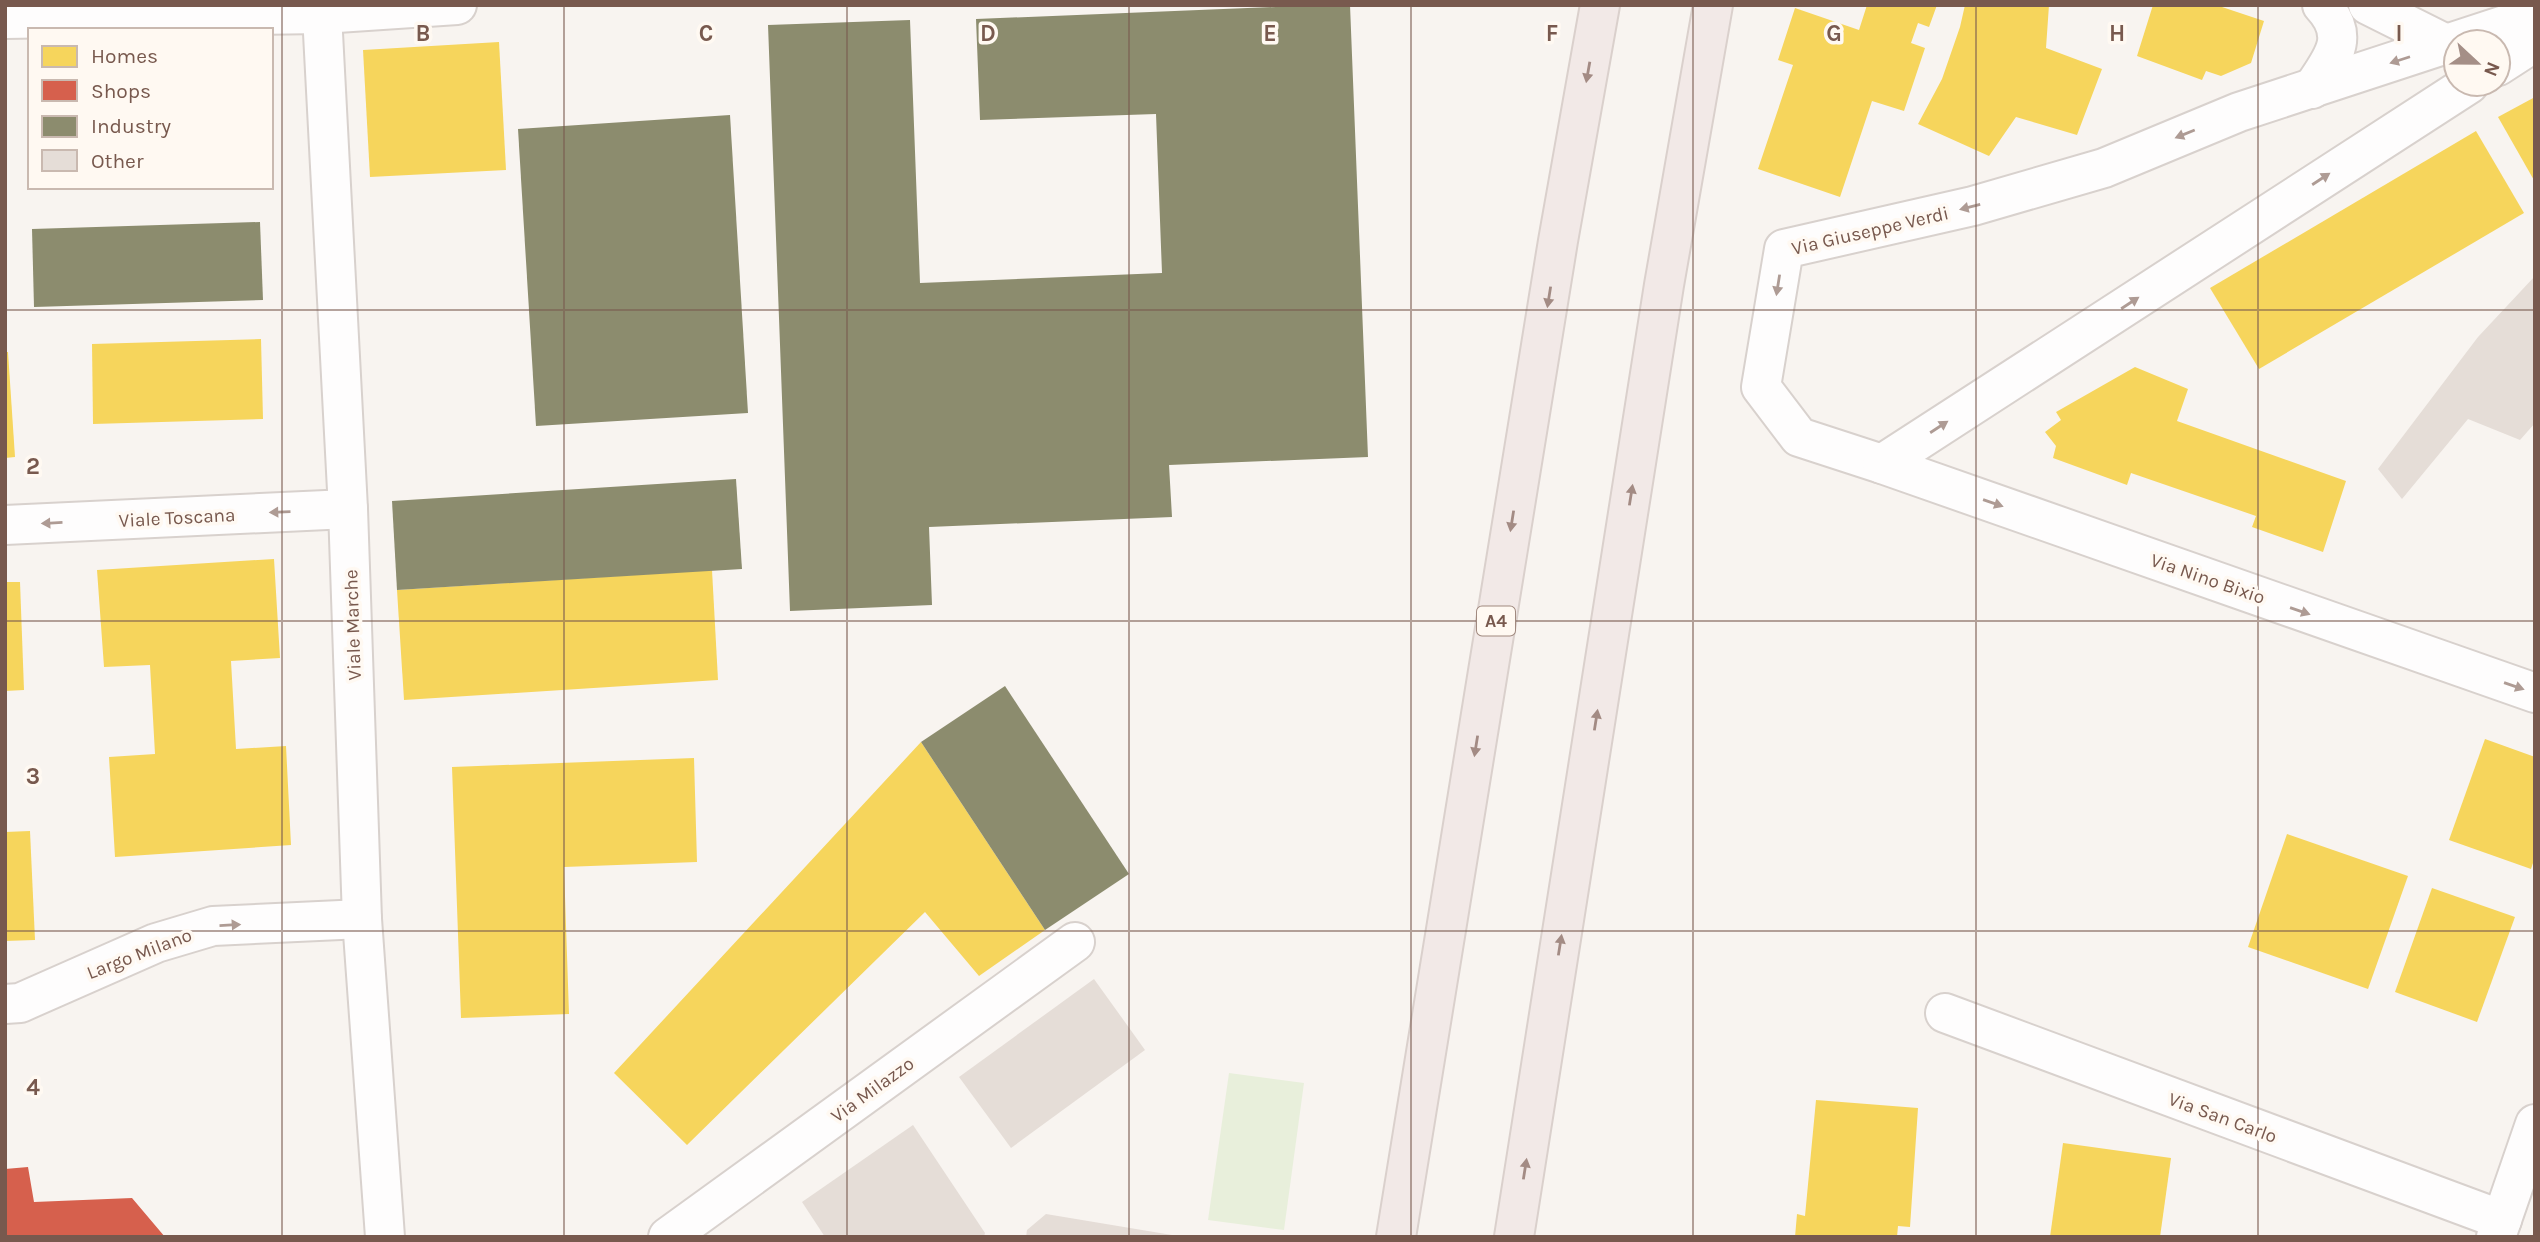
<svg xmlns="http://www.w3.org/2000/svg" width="2540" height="1242" font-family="Karla,sans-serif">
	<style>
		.green { fill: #e8efdb }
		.homes { fill: #f6d55c }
		.shops { fill: #d6604d }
		.industry { fill: #8c8c6e }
		.building { fill: #e5ddd7 }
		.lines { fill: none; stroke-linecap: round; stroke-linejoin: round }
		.minor-casing { stroke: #d8d1cd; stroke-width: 42 }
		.highway-casing { stroke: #dad0cc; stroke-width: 42 }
		.minor { stroke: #fefdfd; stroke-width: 38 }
		.highway { stroke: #f2e9e7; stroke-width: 38 }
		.oneway { fill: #ae9b94 }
		.oneway2 { fill: #a38b84 }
		.grid { fill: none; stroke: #78594e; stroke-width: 2; stroke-opacity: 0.55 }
		.labels { text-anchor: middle; stroke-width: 7; stroke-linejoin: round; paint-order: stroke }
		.shield { fill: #fff9f2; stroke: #a0897f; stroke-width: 2 }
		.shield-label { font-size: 18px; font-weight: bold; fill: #78594e }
		.street-label { font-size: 19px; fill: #78594e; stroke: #fff9f2 }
		.grid-label { font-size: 23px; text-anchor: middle; font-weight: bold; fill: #78594e; stroke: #fff9f2; stroke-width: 7; stroke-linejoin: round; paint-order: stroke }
	</style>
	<rect width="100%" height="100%" fill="#f8f4f0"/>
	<!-- green -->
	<polygon class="green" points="1229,1073 1304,1083 1284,1230 1208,1220"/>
	<!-- homes -->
	<g class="homes">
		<polygon points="1867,5 1937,5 1929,27 1918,23 1911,43 1925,48 1904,111 1872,101 1840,197 1758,169 1793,65 1778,60 1795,8 1859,30"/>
		<polygon points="1965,5 2049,5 2046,48 2102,69 2077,135 2016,117 1989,156 1918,124 1942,79 1960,27"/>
		<polygon points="2153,5 2216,5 2264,21 2251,63 2221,76 2206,71 2202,80 2137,56"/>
		<polygon points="499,42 506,170 370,177 363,50"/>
		<polygon points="2535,97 2535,182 2498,117"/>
		<polygon points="2476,131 2524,213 2259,369 2210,288"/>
		<polygon points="261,339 263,419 93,424 92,344"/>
		<polygon points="5,352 8,352 15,457 5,458"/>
		<polygon points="2135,367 2188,389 2177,421 2346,481 2323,552 2252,527 2256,516 2131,473 2127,485 2053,458 2056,446 2045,432 2061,420 2056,412"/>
		<polygon points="274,559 280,658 231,661 236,749 286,746 291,845 115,857 109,757 155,754 150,665 104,667 97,570"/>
		<polygon points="712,570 718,680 404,700 397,590"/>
		<polygon points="5,582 20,582 24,690 5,691"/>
		<polygon points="2485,739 2535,757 2535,857 2531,869 2449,840"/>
		<polygon points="921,742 1045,930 979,976 925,912 687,1145 614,1073"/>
		<polygon points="694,758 697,862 564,867 569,1014 461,1018 452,767"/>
		<polygon points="30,831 35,940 5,941 5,832"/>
		<polygon points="2287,834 2408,876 2368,989 2248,947"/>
		<polygon points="2432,888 2515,917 2477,1022 2395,992"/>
		<polygon points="1816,1100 1918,1108 1910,1227 1898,1226 1897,1237 1795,1237 1797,1214 1805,1216"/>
		<polygon points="2063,1143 2171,1158 2160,1237 2050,1237"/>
	</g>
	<!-- shops -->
	<polygon class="shops" points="28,1167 34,1202 132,1198 165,1237 5,1237 5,1169"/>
	<!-- industry -->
	<g class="industry">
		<polygon points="1324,5 1350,5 1368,457 1169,465 1172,517 929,527 932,605 790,611 768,25 910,20 920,283 1162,273 1156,114 980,120 976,19"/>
		<polygon points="730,115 748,413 536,426 518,129"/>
		<polygon points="260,222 263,300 34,307 32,229"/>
		<polygon points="736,479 742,569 397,590 392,501"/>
		<polygon points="1005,686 1129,874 1045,930 921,742"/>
	</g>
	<!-- building -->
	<g class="building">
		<polygon points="2535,276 2535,423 2520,440 2468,419 2402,499 2378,469 2478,337"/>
		<polygon points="1094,979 1145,1050 1011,1148 959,1077"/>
		<polygon points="913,1125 985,1233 984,1237 825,1237 802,1202"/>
		<polygon points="1046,1214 1172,1235 1172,1237 1026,1237 1027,1230"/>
	</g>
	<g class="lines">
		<!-- minor casing -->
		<g class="minor-casing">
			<g id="minor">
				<polyline points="2368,5 2448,45"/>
				<polyline points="322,14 348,509 362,919 385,1237"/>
				<polyline points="2535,15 2239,112 2104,168 1973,206 1784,249 1761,387 1799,437 1882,464 2535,693"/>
				<polyline points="5,19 322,14 457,5"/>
				<polyline points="2498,66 2535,42"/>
				<path d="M2312 89C2332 59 2352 37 2322 5"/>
				<polyline points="1882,464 2469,84"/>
				<polyline points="5,525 348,509"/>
				<polyline points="5,1004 20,1003 156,943 213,926 362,919"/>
				<polyline points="1945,1013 2502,1220"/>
				<polyline points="668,1237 1075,942"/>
				<polyline points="2496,1237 2535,1124"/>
			</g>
		</g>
		<!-- highway casing -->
		<g class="highway-casing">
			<g id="highway">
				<polyline points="1396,1237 1558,241 1600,5"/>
				<polyline points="1514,1237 1664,285 1713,5"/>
			</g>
		</g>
		<!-- minor -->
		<use href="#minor" class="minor"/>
		<!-- highway -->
		<use href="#highway" class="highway"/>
	</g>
	<!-- one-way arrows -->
	<defs><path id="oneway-solid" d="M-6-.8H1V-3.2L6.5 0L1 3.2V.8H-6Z" transform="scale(1.75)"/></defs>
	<g class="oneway">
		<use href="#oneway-solid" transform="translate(2400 60) rotate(162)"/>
		<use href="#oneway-solid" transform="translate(2185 134) rotate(158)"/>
		<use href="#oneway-solid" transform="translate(2321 179) rotate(-33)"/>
		<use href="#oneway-solid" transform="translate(1970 207) rotate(166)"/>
		<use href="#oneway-solid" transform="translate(1778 285) rotate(99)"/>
		<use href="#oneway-solid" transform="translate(2130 303) rotate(-33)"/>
		<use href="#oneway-solid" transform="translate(1939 427) rotate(-33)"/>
		<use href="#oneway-solid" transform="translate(1993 503) rotate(19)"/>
		<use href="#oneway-solid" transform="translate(280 512) rotate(178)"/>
		<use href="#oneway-solid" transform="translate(52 523) rotate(177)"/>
		<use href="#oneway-solid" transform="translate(2300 611) rotate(19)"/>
		<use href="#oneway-solid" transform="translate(2514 686) rotate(19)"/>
		<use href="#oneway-solid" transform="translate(230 925) rotate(-3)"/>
	</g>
	<g class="oneway2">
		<use href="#oneway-solid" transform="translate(1588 72) rotate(100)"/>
		<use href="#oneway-solid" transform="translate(1549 297) rotate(99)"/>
		<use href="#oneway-solid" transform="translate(1631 495) rotate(-81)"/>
		<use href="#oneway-solid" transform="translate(1512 521) rotate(99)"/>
		<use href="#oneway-solid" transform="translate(1596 720) rotate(-81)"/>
		<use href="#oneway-solid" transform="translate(1476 746) rotate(99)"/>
		<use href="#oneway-solid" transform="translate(1560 945) rotate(-81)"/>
		<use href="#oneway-solid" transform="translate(1525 1169) rotate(-81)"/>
	</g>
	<!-- grid -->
	<path class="grid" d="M282 5V1237M564 5V1237M847 5V1237M1129 5V1237M1411 5V1237M1693 5V1237M1976 5V1237M2258 5V1237M5 310H2535M5 621H2535M5 931H2535"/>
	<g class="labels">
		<!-- shield labels -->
		<rect class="shield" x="1477" y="606.5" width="38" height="29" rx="5"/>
		<g class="shield-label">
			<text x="1496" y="627">A4</text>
		</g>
		<!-- street labels -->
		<g class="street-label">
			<text transform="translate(1870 230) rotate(-13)" y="7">Via Giuseppe Verdi</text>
			<text transform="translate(177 517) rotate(-3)" y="7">Viale Toscana</text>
			<text transform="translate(2208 578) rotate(19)" y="7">Via Nino Bixio</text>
			<text transform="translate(352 625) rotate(-92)" y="7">Viale Marche</text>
			<text transform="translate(139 953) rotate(-21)" y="7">Largo Milano</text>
			<text transform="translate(872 1089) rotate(-36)" y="7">Via Milazzo</text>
			<text transform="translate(2223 1117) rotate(20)" y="7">Via San Carlo</text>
		</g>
	</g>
	<g class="grid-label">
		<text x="423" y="41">B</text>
		<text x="706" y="41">C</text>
		<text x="988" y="41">D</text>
		<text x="1270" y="41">E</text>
		<text x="1552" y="41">F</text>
		<text x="1834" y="41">G</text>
		<text x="2117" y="41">H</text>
		<text x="2399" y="41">I</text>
		<text x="33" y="474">2</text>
		<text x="33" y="784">3</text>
		<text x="33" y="1095">4</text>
	</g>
	<!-- border -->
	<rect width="2540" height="1242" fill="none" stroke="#78594e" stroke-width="14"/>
	<!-- legend -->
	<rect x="28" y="28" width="245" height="161" fill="#fff9f2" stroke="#c9b9b0" stroke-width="2"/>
	<rect x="42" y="46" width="35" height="21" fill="#f6d55c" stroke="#c9b9b0" stroke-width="2"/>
	<text x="91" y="63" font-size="21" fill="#78594e">Homes</text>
	<rect x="42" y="80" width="35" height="21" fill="#d6604d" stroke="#c9b9b0" stroke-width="2"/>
	<text x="91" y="98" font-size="21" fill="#78594e">Shops</text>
	<rect x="42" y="116" width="35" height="21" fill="#8c8c6e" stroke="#c9b9b0" stroke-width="2"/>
	<text x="91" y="133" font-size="21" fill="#78594e">Industry</text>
	<rect x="42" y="150" width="35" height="21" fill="#e5ddd7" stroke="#c9b9b0" stroke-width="2"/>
	<text x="91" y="168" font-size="21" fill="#78594e">Other</text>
	<!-- north arrow -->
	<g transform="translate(2477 63) rotate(112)"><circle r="33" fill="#fff9f2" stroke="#c9b9b0" stroke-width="2"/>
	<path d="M0-5L12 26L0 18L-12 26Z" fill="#a58f87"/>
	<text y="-10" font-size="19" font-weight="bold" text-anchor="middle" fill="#78594e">N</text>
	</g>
</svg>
